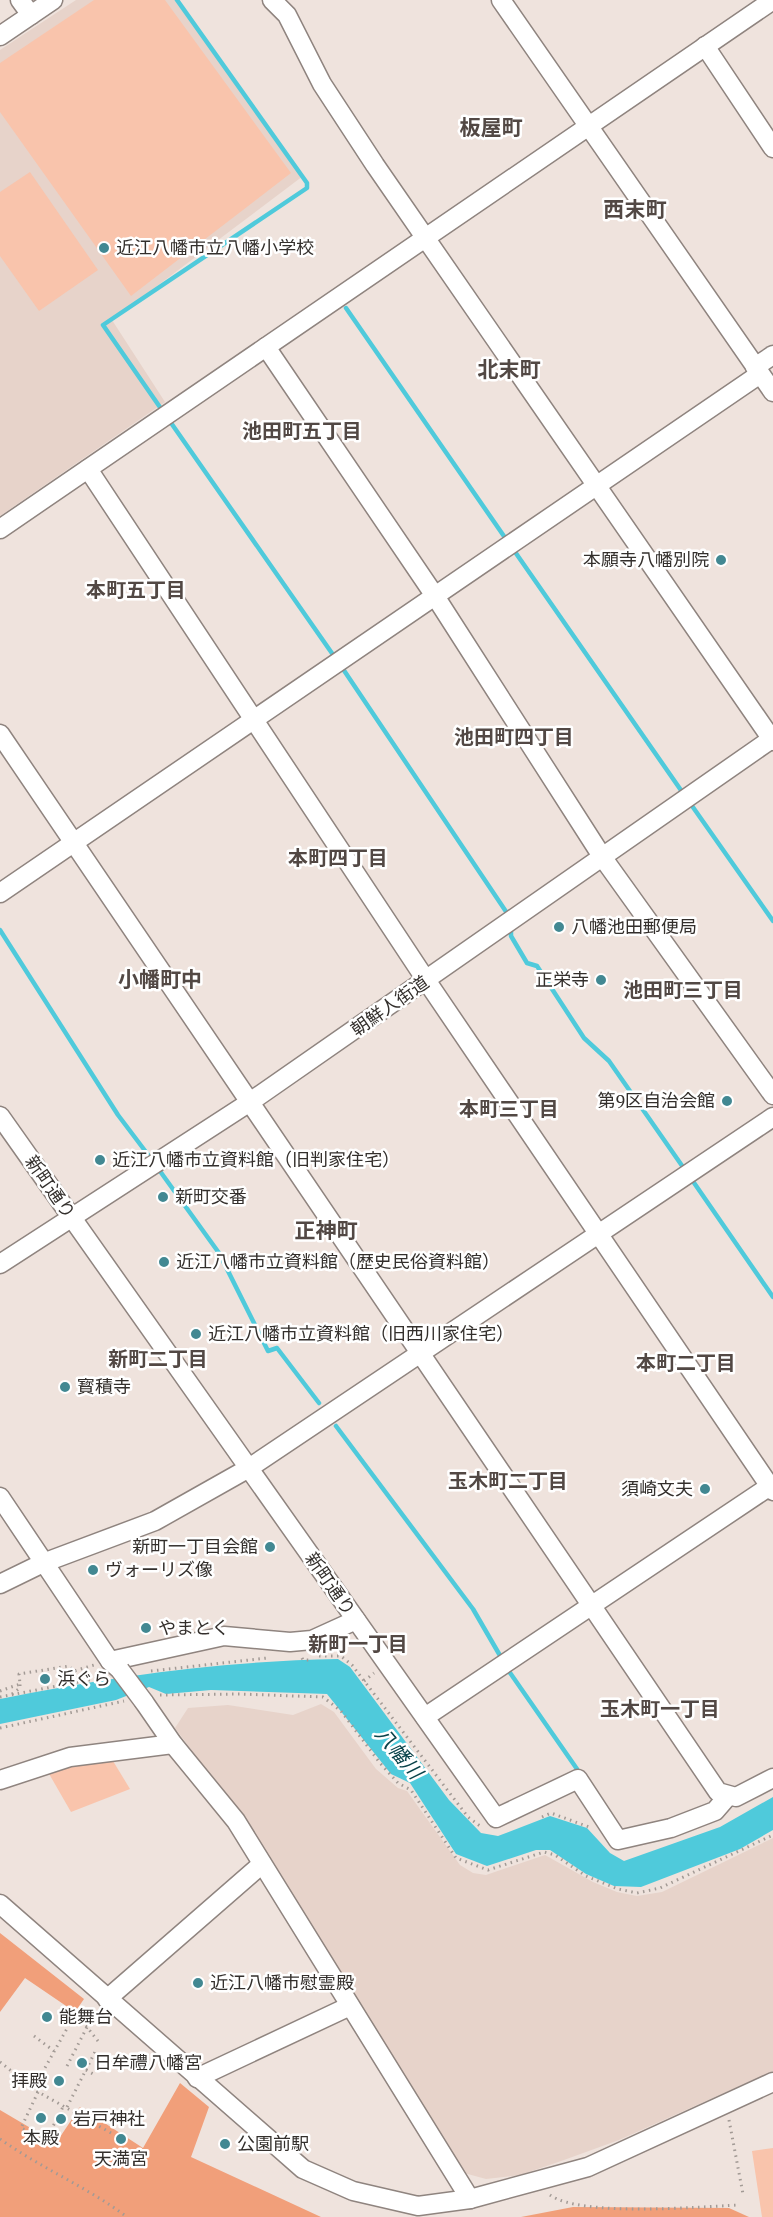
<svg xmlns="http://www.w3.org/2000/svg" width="773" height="2217" font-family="'PT Serif','Noto Sans JP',serif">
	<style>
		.built { fill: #e7d3ca }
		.green { fill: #f9c4ac }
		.forest { fill: #f19f7a }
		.water { fill: #4fcadb }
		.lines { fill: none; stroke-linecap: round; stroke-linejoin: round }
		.stream { stroke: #4fcadb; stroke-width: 4.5 }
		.minor-casing { stroke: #8f847f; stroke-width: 21 }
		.path { stroke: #a29a95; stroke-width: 3; stroke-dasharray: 1.5 4.5; stroke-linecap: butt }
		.minor { stroke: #fff; stroke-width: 18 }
		.minor-bridge-casing { stroke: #8f847f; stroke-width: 21; stroke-linecap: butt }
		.minor-bridge { stroke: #fff; stroke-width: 18 }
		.poi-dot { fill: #428892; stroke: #fff; stroke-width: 2 }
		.labels { text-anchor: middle; stroke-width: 5; stroke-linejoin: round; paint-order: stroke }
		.poi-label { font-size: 18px; fill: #332f2c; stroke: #fff; text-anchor: start }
		.street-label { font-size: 18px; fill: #332f2c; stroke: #fff }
		.neighbourhood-label { font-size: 20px; font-weight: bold; fill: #524844; stroke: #fff }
		.water-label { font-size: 20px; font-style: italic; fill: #0a434a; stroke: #fff }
		.quarter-label { font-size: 21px; font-weight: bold; fill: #524844; stroke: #fff }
	</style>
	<rect width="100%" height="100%" fill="#efe3dd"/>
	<!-- built -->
	<g class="built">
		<polygon points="76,0 177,0 303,176 112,320 165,402 0,516 0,50"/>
		<polygon points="321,1704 334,1712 376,1769 398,1788 407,1791 460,1865 473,1873 486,1875 545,1855 593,1882 617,1892 637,1896 662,1892 773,1838 773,2071 619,2140 564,2160 520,2175 486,2179 464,2173 238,1813 175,1728 188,1708 228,1705 293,1715"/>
	</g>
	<!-- green -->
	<g class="green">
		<polygon points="94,0 165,0 291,173 131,296 0,112 0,63"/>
		<polygon points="30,172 98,270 39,311 0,256 0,192"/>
		<polygon points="113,1761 130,1789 71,1812 48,1772 71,1766"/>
		<polygon points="773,2148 773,2217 762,2217 752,2151"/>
	</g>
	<!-- forest -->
	<g class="forest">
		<polygon points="0,1933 84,1999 75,2012 25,1978 0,2012"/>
		<polygon points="180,2083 209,2107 191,2157 321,2217 0,2217 0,2110 56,2143 80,2107 143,2148"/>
		<polygon points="573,2207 729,2208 749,2217 521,2217"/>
	</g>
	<!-- water -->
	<path class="water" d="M338 1659 350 1667 449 1800 481 1833 498 1836 550 1816 587 1828 610 1853 624 1861 720 1827 773 1797V1830L740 1849 641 1887 614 1886 586 1874 550 1850H536L487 1866 456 1854 410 1783 391 1774 327 1694 211 1690 166 1694 149 1687 116 1700 0 1724V1699C112 1676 224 1661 338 1659Z"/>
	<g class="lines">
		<!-- stream -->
		<g class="stream">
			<polyline points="346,308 508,542"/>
			<polyline points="164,413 103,325 307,188 307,183 177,0"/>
			<polyline points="169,420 336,659"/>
			<polyline points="513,549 685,796"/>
			<polyline points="341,666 509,916"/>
			<polyline points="690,803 773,921"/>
			<polyline points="511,926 511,936 527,963 537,966 584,1038 609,1061 685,1170"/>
			<polyline points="0,930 118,1115 152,1160"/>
			<polyline points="157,1167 219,1253 268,1351 277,1348 319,1403"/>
			<polyline points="690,1177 773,1297"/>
			<polyline points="336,1426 473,1609 502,1659"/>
			<polyline points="506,1667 577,1769"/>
		</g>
		<!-- minor casing -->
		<g class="minor-casing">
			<g id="minor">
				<polyline points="20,0 31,15"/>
				<polyline points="272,0 287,15 322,84 375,165 773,741"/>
				<polyline points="501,0 773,392"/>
				<polyline points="0,36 53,0"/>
				<polyline points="705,46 773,148"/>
				<polyline points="266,347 435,596 603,858 773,1095"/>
				<polyline points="755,367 773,355"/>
				<polyline points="88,469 426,980 773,1491"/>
				<polyline points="0,529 773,0"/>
				<polyline points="0,734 718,1792 736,1797 773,1778"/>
				<polyline points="0,893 760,374"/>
				<polyline points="0,1116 496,1818 578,1779 618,1840 671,1828 715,1811 728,1796"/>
				<polyline points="0,1264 250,1102 773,738"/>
				<polyline points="0,1497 110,1661 118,1668"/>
				<polyline points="0,1584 43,1563 155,1521 249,1468 773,1117"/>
				<polyline points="110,1661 224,1636 290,1642 312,1640 356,1620"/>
				<polyline points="144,1702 173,1744 236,1821 470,2199"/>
				<polyline points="425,1717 773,1484"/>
				<polyline points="0,1780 70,1757 173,1744"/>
				<polyline points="0,1904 303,2169 353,2191 418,2206 470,2199 588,2167 773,2082"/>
				<polyline points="107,1999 262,1864"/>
				<polyline points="197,2078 350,2006"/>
			</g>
		</g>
		<!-- path -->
		<g class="path">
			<polyline points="319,1656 341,1656 352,1665 468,1817 480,1826"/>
			<polyline points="302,1658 303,1660 310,1660"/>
			<polyline points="74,1671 78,1682"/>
			<polyline points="151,1671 267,1658"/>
			<polyline points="364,1681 374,1673"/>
			<polyline points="0,1691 20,1684 19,1674 69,1666 74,1671 94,1665"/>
			<polyline points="12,1694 20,1688 20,1684"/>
			<polyline points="160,1695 240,1694 323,1697 341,1711 380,1763 398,1783 411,1790 456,1858 488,1870 544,1852 555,1855 586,1876 618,1889 637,1893 660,1888 773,1835"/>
			<polyline points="0,1697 104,1677"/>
			<polyline points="0,1728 124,1701"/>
			<polyline points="542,1817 551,1813 589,1827"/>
			<polyline points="34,2036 54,2051"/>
			<polyline points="98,2041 87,2027 73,2018 33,2089 111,2133"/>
			<polyline points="0,2062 34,2089"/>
			<polyline points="67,2066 87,2027"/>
			<polyline points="86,2070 95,2075"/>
			<polyline points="38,2092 21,2128 46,2140 64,2105"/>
			<polyline points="67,2107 96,2050"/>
			<polyline points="729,2120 743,2194"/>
			<path d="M0 2139C41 2168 87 2187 127 2217"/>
			<path d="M550 2195C581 2217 696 2207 738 2205"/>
		</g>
		<!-- minor -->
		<use href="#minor" class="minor"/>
		<!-- minor-bridge casing -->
		<g class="minor-bridge-casing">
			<polyline id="minor-bridge" points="120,1670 144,1702"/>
		</g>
		<!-- minor-bridge -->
		<use href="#minor-bridge" class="minor-bridge"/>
	</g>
	<!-- markers -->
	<g class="poi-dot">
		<circle cx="104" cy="248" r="6"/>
		<circle cx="721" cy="560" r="6"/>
		<circle cx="559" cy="927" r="6"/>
		<circle cx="601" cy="980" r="6"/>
		<circle cx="727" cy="1101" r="6"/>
		<circle cx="100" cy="1160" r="6"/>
		<circle cx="163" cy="1197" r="6"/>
		<circle cx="164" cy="1262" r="6"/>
		<circle cx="196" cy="1334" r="6"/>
		<circle cx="65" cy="1387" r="6"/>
		<circle cx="705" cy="1489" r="6"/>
		<circle cx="270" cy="1547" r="6"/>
		<circle cx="93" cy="1570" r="6"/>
		<circle cx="146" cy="1628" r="6"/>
		<circle cx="45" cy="1679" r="6"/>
		<circle cx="198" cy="1983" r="6"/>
		<circle cx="47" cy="2017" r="6"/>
		<circle cx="82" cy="2063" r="6"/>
		<circle cx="59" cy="2081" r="6"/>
		<circle cx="41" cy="2118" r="6"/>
		<circle cx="61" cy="2119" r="6"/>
		<circle cx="121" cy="2139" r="6"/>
		<circle cx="225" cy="2144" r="6"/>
	</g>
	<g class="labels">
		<!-- poi labels -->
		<g class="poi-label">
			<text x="116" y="254">近江八幡市立八幡小学校</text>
			<text x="709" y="566" text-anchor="end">本願寺八幡別院</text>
			<text x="571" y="933">八幡池田郵便局</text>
			<text x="589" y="986" text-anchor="end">正栄寺</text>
			<text x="715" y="1107" text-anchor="end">第9区自治会館</text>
			<text x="112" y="1166">近江八幡市立資料館（旧判家住宅）</text>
			<text x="175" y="1203">新町交番</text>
			<text x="176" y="1268">近江八幡市立資料館（歴史民俗資料館）</text>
			<text x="208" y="1340">近江八幡市立資料館（旧西川家住宅）</text>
			<text x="77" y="1393">寳積寺</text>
			<text x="693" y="1495" text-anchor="end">須崎文夫</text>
			<text x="258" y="1553" text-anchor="end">新町一丁目会館</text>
			<text x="105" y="1576">ヴォーリズ像</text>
			<text x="158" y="1634">やまとく</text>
			<text x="57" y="1685">浜ぐら</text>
			<text x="210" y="1989">近江八幡市慰霊殿</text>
			<text x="59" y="2023">能舞台</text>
			<text x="94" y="2069">日牟禮八幡宮</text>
			<text x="47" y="2087" text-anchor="end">拝殿</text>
			<text x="73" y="2125">岩戸神社</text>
			<text x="41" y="2144" text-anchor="middle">本殿</text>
			<text x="237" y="2150">公園前駅</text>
			<text x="121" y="2165" text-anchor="middle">天満宮</text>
		</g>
		<!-- street labels -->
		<g class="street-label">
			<text transform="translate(390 1006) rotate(-35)" y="6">朝鮮人街道</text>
			<text transform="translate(50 1187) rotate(55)" y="6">新町通り</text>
			<text transform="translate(330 1584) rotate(55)" y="6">新町通り</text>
		</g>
		<!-- neighbourhood labels -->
		<g class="neighbourhood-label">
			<text x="302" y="438">池田町五丁目</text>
			<text x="136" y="597">本町五丁目</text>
			<text x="514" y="744">池田町四丁目</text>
			<text x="338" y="865">本町四丁目</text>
			<text x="683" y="997">池田町三丁目</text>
			<text x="509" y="1116">本町三丁目</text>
			<text x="158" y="1366">新町二丁目</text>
			<text x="686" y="1370">本町二丁目</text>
			<text x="508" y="1488">玉木町二丁目</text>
			<text x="358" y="1651">新町一丁目</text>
			<text x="660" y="1716">玉木町一丁目</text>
		</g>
		<!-- water labels -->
		<g class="water-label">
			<text transform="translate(399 1753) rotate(50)" y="7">八幡川</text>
		</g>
		<!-- quarter labels -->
		<g class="quarter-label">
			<text x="491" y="135">板屋町</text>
			<text x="635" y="217">西末町</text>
			<text x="509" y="377">北末町</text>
			<text x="160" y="987">小幡町中</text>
			<text x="326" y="1238">正神町</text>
		</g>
	</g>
</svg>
